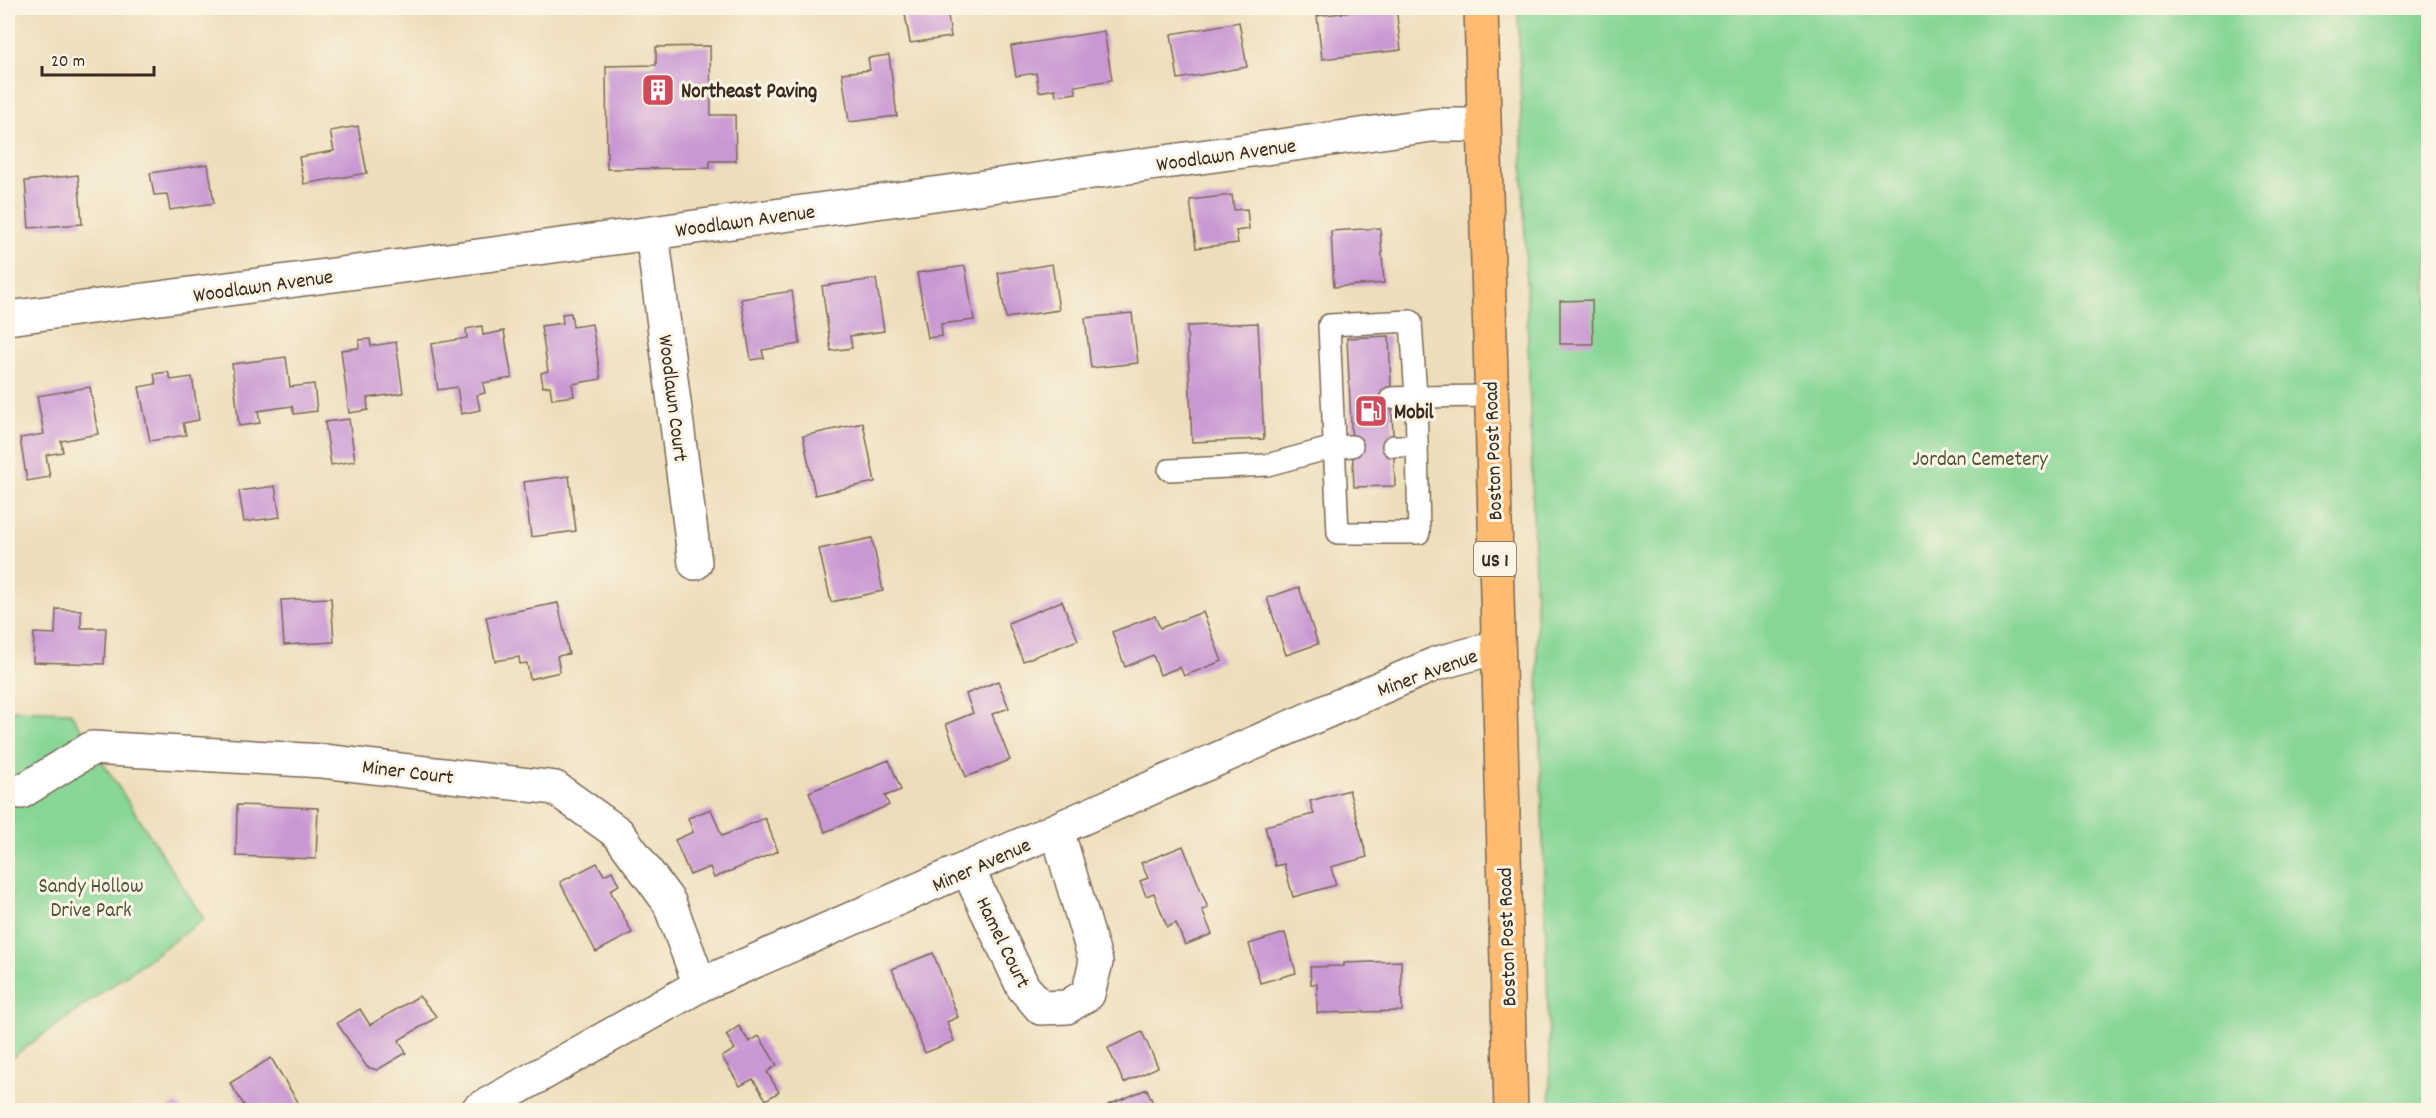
<svg xmlns="http://www.w3.org/2000/svg" width="2436" height="1118" font-family="Dekko,sans-serif">
	<style>
		.green { fill: #86d695; stroke: #60805a; stroke-width: 1.5 }
		.building { fill: #c997d3 }
		.lines { fill: none; stroke-linecap: round; stroke-linejoin: round }
		.lane-casing { stroke: #796955; stroke-width: 24 }
		.street-casing { stroke: #796955; stroke-width: 36 }
		.primary-casing { stroke: #796955; stroke-width: 36 }
		.lane { stroke: #fff; stroke-width: 21 }
		.street { stroke: #fff; stroke-width: 33 }
		.primary { stroke: #febb71; stroke-width: 33 }
		.labels { text-anchor: middle; stroke-width: 6; stroke-linejoin: round; paint-order: stroke }
		.shield { fill: #fcf5e5; stroke: #75675a; stroke-width: 1.5 }
		.shield-label { font-size: 20px; font-weight: bold; fill: #3b2a1e }
		.poi-label { font-size: 21px; font-weight: bold; fill: #3b2a1e; stroke: #fcf5e5; text-anchor: start }
		.street-label { font-size: 21px; fill: #3b2a1e; stroke: #fcf5e5 }
		.park-label { font-size: 21px; fill: #4e553c; stroke: #fcf5e5 }
	</style>
	<rect width="100%" height="100%" fill="#fcf5e5"/>
	<filter id="ink" filterUnits="userSpaceOnUse"><feTurbulence type="fractalNoise" baseFrequency=".0167" numOctaves="2"/><feDisplacementMap in="SourceGraphic" scale="12" xChannelSelector="R" yChannelSelector="G"/><feConvolveMatrix kernelMatrix="1 2 1 2 8 2 1 2 1" color-interpolation-filters="sRGB"/></filter>
	<filter id="wash" filterUnits="userSpaceOnUse"><feTurbulence type="fractalNoise" baseFrequency=".008" numOctaves="4" result="noise"/><feDisplacementMap in="SourceGraphic" scale="24" xChannelSelector="R" yChannelSelector="G"/><feGaussianBlur stdDeviation="1.35" result="paint"/><feColorMatrix in="noise" values="0 0 0 0 0 0 0 0 0 0 0 0 0 0 0 0 0 1.4 0 .05"/><feComposite in="paint" operator="in"/></filter>
	<g filter="url(#wash)">
		<rect width="100%" height="100%" fill="#eddebb"/>
		<!-- green -->
		<g class="green">
			<polygon points="1518,8 2428,8 2428,1110 1551,1110"/>
			<polygon points="8,710 70,712 204,919 8,1060"/>
		</g>
		<g id="blocks">
			<!-- building -->
			<g class="building">
				<polygon points="904,8 947,8 951,37 910,43"/>
				<polygon points="1382,8 1396,8 1401,50 1322,59 1317,16"/>
				<polygon points="1239,22 1247,67 1178,79 1171,34"/>
				<polygon points="1104,31 1112,80 1075,86 1076,93 1056,96 1055,89 1039,92 1036,73 1016,76 1011,46"/>
				<polygon points="710,46 711,115 735,115 736,161 710,161 710,168 607,169 606,66 656,65 656,47"/>
				<polygon points="889,55 897,116 849,122 842,73 870,70 868,58"/>
				<polygon points="358,126 367,173 304,184 299,157 334,151 330,131"/>
				<polygon points="208,164 214,203 170,210 167,194 154,195 150,173"/>
				<polygon points="78,175 82,224 29,228 25,181"/>
				<polygon points="1232,195 1234,210 1247,209 1249,229 1236,231 1238,243 1196,248 1190,200"/>
				<polygon points="1380,228 1384,283 1334,287 1331,231"/>
				<polygon points="1052,264 1059,310 1006,318 998,273"/>
				<polygon points="965,266 974,320 941,324 942,336 928,338 917,273"/>
				<polygon points="876,279 884,331 850,336 852,348 831,351 822,286"/>
				<polygon points="792,291 800,344 762,350 764,358 751,360 741,299"/>
				<polygon points="1592,300 1593,344 1560,344 1560,301"/>
				<polygon points="571,313 573,327 592,324 601,379 572,384 574,396 552,399 550,386 543,387 541,373 548,371 541,326 563,323 562,314"/>
				<polygon points="1132,313 1138,363 1091,368 1085,318"/>
				<polygon points="1258,323 1264,439 1192,442 1187,326"/>
				<polygon points="482,326 483,335 504,331 512,378 483,383 485,393 477,395 480,410 461,414 457,387 438,390 431,344 467,338 466,329"/>
				<polygon points="1389,336 1395,486 1354,487 1347,338"/>
				<polygon points="370,339 371,346 396,342 403,393 367,398 368,410 349,413 341,350 359,348 359,340"/>
				<polygon points="286,357 290,387 314,384 317,411 294,414 292,406 258,411 260,423 239,426 232,364"/>
				<polygon points="168,372 171,380 192,377 199,420 183,423 186,435 150,441 139,387 156,384 154,374"/>
				<polygon points="90,387 98,434 61,441 63,452 46,455 50,477 27,481 20,438 44,434 37,396"/>
				<polygon points="349,419 355,461 331,465 325,422"/>
				<polygon points="863,423 875,482 815,495 803,436"/>
				<polygon points="569,476 576,531 531,537 524,482"/>
				<polygon points="275,486 280,517 244,522 239,491"/>
				<polygon points="872,538 883,591 831,602 819,549"/>
				<polygon points="1299,587 1318,644 1286,655 1267,598"/>
				<polygon points="331,598 334,642 284,645 281,600"/>
				<polygon points="1062,601 1078,640 1023,661 1008,623"/>
				<polygon points="558,603 569,654 557,656 560,672 530,679 527,663 520,664 519,657 495,661 486,617"/>
				<polygon points="56,609 81,610 81,628 106,628 104,664 33,662 34,633 55,634"/>
				<polygon points="1203,612 1222,661 1184,676 1180,667 1160,675 1153,655 1125,667 1112,632 1155,616 1160,628"/>
				<polygon points="998,681 1009,708 992,714 1010,760 966,777 946,724 973,713 966,694"/>
				<polygon points="889,760 901,790 885,796 889,805 825,832 809,792"/>
				<polygon points="1349,790 1367,857 1331,867 1336,885 1293,897 1284,864 1275,866 1265,826 1314,814 1310,801"/>
				<polygon points="237,805 318,808 316,859 236,856"/>
				<polygon points="711,809 722,836 765,818 778,851 714,878 710,867 690,875 675,840 693,832 688,818"/>
				<polygon points="1183,846 1208,908 1202,910 1212,934 1185,945 1176,923 1167,927 1154,893 1146,896 1140,881 1148,878 1141,863"/>
				<polygon points="597,863 604,875 612,871 619,885 610,890 632,933 596,952 560,882"/>
				<polygon points="1285,933 1296,973 1260,983 1249,944"/>
				<polygon points="933,953 958,1017 947,1022 954,1041 925,1053 892,969"/>
				<polygon points="1401,961 1402,1011 1317,1013 1317,984 1311,984 1310,967 1344,966 1344,963"/>
				<polygon points="419,996 437,1017 399,1040 406,1053 377,1070 367,1067 337,1023 360,1009 370,1025"/>
				<polygon points="739,1026 749,1042 759,1036 777,1065 767,1072 779,1092 766,1100 753,1079 740,1086 722,1057 735,1049 726,1035"/>
				<polygon points="1142,1032 1158,1067 1124,1083 1108,1048"/>
				<polygon points="271,1058 301,1107 296,1110 247,1110 230,1083"/>
				<polygon points="1147,1089 1156,1110 1108,1110 1106,1106"/>
				<polygon points="177,1103 182,1110 166,1110"/>
			</g>
		</g>
	</g>
	<g filter="url(#ink)">
		<use href="#blocks" fill-opacity="0" stroke="#796955" stroke-width="1.5"/>
		<g class="lines">
			<!-- lane casing -->
			<g class="lane-casing">
				<g id="lane">
					<polyline points="1391,398 1416,397 1411,321 1329,325 1338,533 1419,533 1416,397 1490,396"/>
					<polyline points="1393,446 1417,446"/>
					<polyline points="1169,470 1267,465 1334,447 1352,446"/>
				</g>
			</g>
			<!-- street casing -->
			<g class="street-casing">
				<g id="street">
					<polyline points="652,233 695,563"/>
					<polyline points="8,318 652,233 1432,125 1482,125"/>
					<polyline points="21,792 92,748 323,761 555,788 618,833 669,902 700,985"/>
					<polyline points="968,870 1023,987 1041,1008 1067,1007 1088,994 1096,962 1057,830"/>
					<polyline points="478,1110 700,985 1435,664 1497,647"/>
				</g>
			</g>
			<!-- primary casing -->
			<g class="primary-casing">
				<polyline id="primary" points="1481,8 1511,1110"/>
			</g>
			<!-- lane -->
			<use href="#lane" class="lane"/>
			<!-- street -->
			<use href="#street" class="street"/>
			<!-- primary -->
			<use href="#primary" class="primary"/>
		</g>
	</g>
	<!-- icons -->
	<defs>
		<g id="building-square" transform="scale(1.725)"><rect x="-9" y="-9" width="18" height="18" rx="4" fill="#d1495b" stroke="#fcf5e5"/><path d="M-4-6H4V6H1V3H-1V6H-4ZM-2.5-4.3h1.7v1.8h-1.7ZM.8-4.3h1.7v1.8H.8ZM-2.5-1h1.7V.8h-1.7ZM.8-1h1.7V.8H.8Z" fill="#fff"/></g>
		<g id="fuel-square" transform="scale(1.725)"><rect x="-9" y="-9" width="18" height="18" rx="4" fill="#d1495b" stroke="#fcf5e5"/><path d="M-5.5-6h7V0h2V4h1.3V-2.5L3-4.5l.8-.8L6-3V5H2.5V1h-1V6h-7ZM-4.2-4.7v3.2H.2V-4.7Z" fill="#fff"/></g>
	</defs>
	<g fill-rule="evenodd">
		<use href="#building-square" x="658" y="90"/>
		<use href="#fuel-square" x="1371" y="411"/>
	</g>
	<g class="labels">
		<!-- shield labels -->
		<rect class="shield" x="1474" y="542" width="42" height="34" rx="4.5"/>
		<g class="shield-label">
			<text x="1495" y="566">US 1</text>
		</g>
		<!-- poi labels -->
		<g class="poi-label">
			<text x="681" y="97">Northeast Paving</text>
			<text x="1394" y="418">Mobil</text>
		</g>
		<!-- street labels -->
		<g class="street-label">
			<text transform="translate(1226 154) rotate(-8)" y="7">Woodlawn Avenue</text>
			<text transform="translate(745 220) rotate(-8)" y="7">Woodlawn Avenue</text>
			<text transform="translate(263 285) rotate(-8)" y="7">Woodlawn Avenue</text>
			<text transform="translate(674 398) rotate(83)" y="7">Woodlawn Court</text>
			<text transform="translate(1492 451) rotate(-92)" y="7">Boston Post Road</text>
			<text transform="translate(1427 672) rotate(-20)" y="7">Miner Avenue</text>
			<text transform="translate(408 771) rotate(7)" y="7">Miner Court</text>
			<text transform="translate(981 864) rotate(-24)" y="7">Miner Avenue</text>
			<text transform="translate(1506 937) rotate(-92)" y="7">Boston Post Road</text>
			<text transform="translate(1004 942) rotate(64)" y="7">Hamel Court</text>
		</g>
		<!-- park labels -->
		<g class="park-label">
			<text x="1980" y="465">Jordan Cemetery</text>
			<text x="91" y="892">Sandy Hollow<tspan x="91" dy="24">Drive Park</tspan></text>
		</g>
	</g>
	<!-- margin -->
	<rect width="2436" height="1118" fill="none" stroke="#fcf5e5" stroke-width="30"/>
	<!-- scale -->
	<path d="M42 66v9h112v-9" fill="none" stroke="#3b2a1e" stroke-width="3"/>
	<text x="51" y="66" font-size="18" fill="#3b2a1e" stroke="#fcf5e5" stroke-width="4.5" paint-order="stroke">20 m</text>
</svg>
